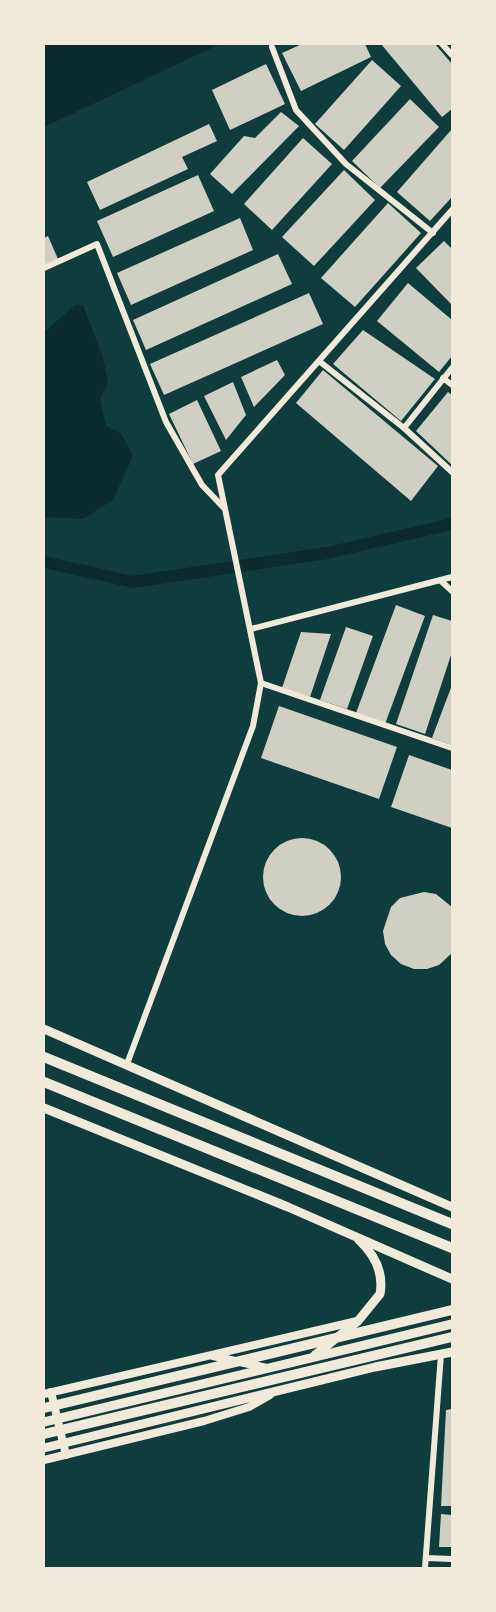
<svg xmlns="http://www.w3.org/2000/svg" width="496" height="1612" font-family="'PT Sans Narrow',sans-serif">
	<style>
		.water { fill: #0a2a2b }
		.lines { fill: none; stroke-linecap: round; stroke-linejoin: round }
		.canal { stroke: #0a2a2b; stroke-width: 12 }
		.building { fill: #cfcfc3 }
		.minor { stroke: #f1e9da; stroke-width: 6 }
		.tertiary { stroke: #f1e9da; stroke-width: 8 }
		.primary { stroke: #f1e9da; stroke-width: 9 }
		.trunk { stroke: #f1e9da; stroke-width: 10 }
	</style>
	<rect width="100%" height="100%" fill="#0f3d3e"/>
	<!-- water -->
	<g class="water">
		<polygon points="44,44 220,44 44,127"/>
		<polygon points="75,305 83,305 103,357 108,383 100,399 106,426 121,433 133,456 113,500 83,519 44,517 44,332"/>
	</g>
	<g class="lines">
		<!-- canal -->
		<polyline class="canal" points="44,562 133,582 327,553 452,524"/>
	</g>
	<!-- building -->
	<g class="building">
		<polygon points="302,44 365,44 371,57 301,91 282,53"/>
		<polygon points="381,44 435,44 452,64 452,109 442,117"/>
		<polygon points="372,60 401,86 344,150 315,124"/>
		<polygon points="266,64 285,104 230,130 212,90"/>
		<polygon points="410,99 439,127 380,188 352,161"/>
		<polygon points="281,112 299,126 232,194 210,174 244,136 255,138"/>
		<polygon points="209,124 217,141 182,157 188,169 100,210 87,182"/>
		<polygon points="452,129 452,197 430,221 397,192"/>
		<polygon points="303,138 332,164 272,230 244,204"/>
		<polygon points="344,170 375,200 314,266 282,237"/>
		<polygon points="198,175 214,211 113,257 97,221"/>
		<polygon points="388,203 421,233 355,307 321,278"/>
		<polygon points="240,218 253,250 131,305 117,273"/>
		<polygon points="48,236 58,259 44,266 44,238"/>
		<polygon points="444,241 452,249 452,305 416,268"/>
		<polygon points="278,254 292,284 146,350 133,320"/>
		<polygon points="408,283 452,320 452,356 439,372 377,321"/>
		<polygon points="309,293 323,324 164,395 150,364"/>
		<polygon points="363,330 435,379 401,421 333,364"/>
		<polygon points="277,360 285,375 254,407 241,377"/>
		<polygon points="323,370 438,466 411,501 296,403"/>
		<polygon points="233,382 246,415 226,440 204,396"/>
		<polygon points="448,392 452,395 452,465 416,431"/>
		<polygon points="197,400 221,451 193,464 169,414"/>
		<polygon points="396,605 425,616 385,724 356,713"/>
		<polygon points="433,615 452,621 452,652 425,734 396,724"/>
		<polygon points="346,627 373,636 347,709 320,700"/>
		<polygon points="301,632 331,634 310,697 282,688"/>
		<polygon points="452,685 452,745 432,738"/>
		<polygon points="279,706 397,747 379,799 261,758"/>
		<polygon points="409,755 452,770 452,828 391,807"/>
		<circle cx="302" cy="877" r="39"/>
		<polygon points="424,892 436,894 452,907 452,953 439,965 427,969 414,969 401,964 391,955 385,944 383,931 391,907 400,898"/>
		<polygon points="452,1409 452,1506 441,1506 446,1410"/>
		<polygon points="441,1514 452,1515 452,1547 439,1547"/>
	</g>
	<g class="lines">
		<!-- minor -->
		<g class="minor">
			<polyline points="442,44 452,55"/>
			<polyline points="272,47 296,110 346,164 433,233"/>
			<polyline points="44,268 97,244 166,422 202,485 224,508"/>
			<polyline points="319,361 404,428 452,472"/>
			<polyline points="443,378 452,385"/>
			<polyline points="404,428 452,368"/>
			<polyline points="441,581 452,591"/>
			<polyline points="251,629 452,577"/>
			<polyline points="261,683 452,748"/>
			<polyline points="127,1064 253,726 261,683 218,475 452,210"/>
			<polyline points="426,1558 452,1559"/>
			<polyline points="425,1568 441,1354"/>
		</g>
		<!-- tertiary -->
		<g class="tertiary">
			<polyline points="213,1356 267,1368"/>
			<polyline points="51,1392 66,1455"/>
			<polyline points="44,1394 357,1321"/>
			<polyline points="44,1460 204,1421 249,1407 270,1395"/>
		</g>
		<!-- primary -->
		<g class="primary">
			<polyline points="44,1029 452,1207"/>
			<polyline points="44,1108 288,1207 452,1279"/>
			<path d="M315 1355 358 1321 380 1294C384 1272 375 1255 359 1240"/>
			<polyline points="44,1422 452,1324"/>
			<polyline points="44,1448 375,1367 452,1352"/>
		</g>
		<!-- trunk -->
		<g class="trunk">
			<polyline points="44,1057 452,1224"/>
			<polyline points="44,1082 452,1248"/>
			<polyline points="44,1408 452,1310"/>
			<polyline points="44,1434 452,1337"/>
		</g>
	</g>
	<!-- border -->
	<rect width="496" height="1612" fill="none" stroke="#f1e9da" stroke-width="90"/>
</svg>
